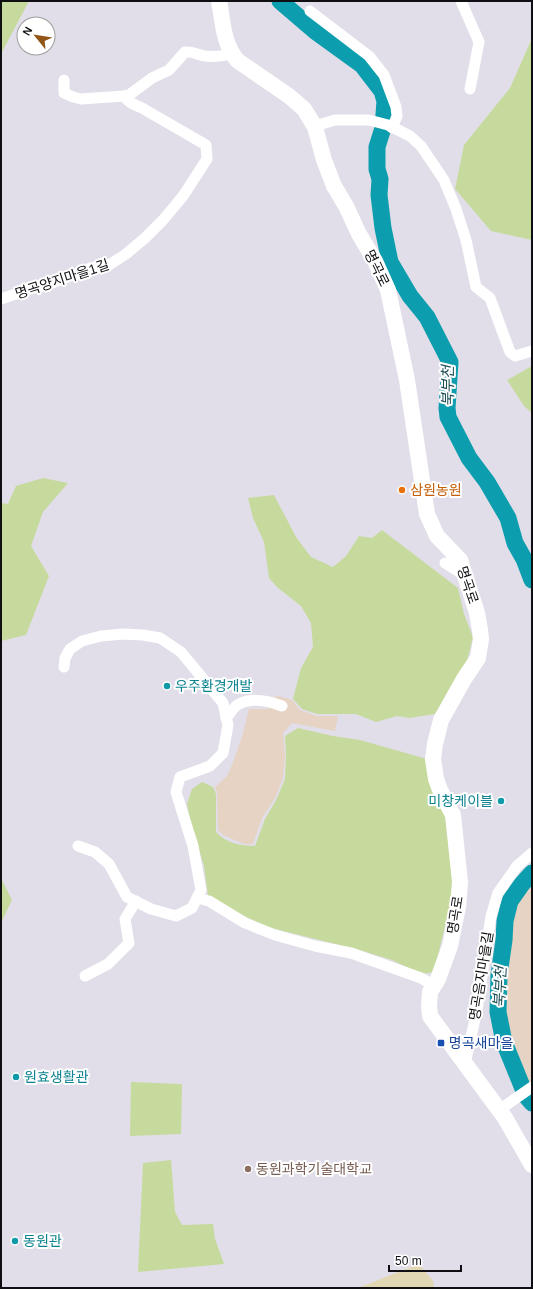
<svg xmlns="http://www.w3.org/2000/svg" width="533" height="1289" font-family="Helvetica,'Noto Sans KR',sans-serif">
	<style>
		.industrial { fill: #e6d3c3 }
		.green { fill: #c7da9d }
		.sand { fill: #e1d7b2 }
		.lines { fill: none; stroke-linecap: round; stroke-linejoin: round }
		.river { stroke: #0c9eae; stroke-width: 17 }
		.street { stroke: #fff; stroke-width: 11 }
		.secondary { stroke: #fff; stroke-width: 16 }
		.food-dot { fill: #e8710a; stroke: #fff; stroke-width: 1.5 }
		.culture-dot { fill: #0f9aa8; stroke: #fff; stroke-width: 1.5 }
		.transit-dot { fill: #1a4fb4; stroke: #fff; stroke-width: 1.5 }
		.education-dot { fill: #8d6e63; stroke: #fff; stroke-width: 1.5 }
		.labels { text-anchor: middle; stroke-width: 4; stroke-linejoin: round; paint-order: stroke }
		.street-label { font-size: 14px; fill: #0f0e12; stroke: #fff }
		.food-label { font-size: 14px; fill: #c56008; stroke: #fff; text-anchor: start }
		.culture-label { font-size: 14px; fill: #0d838f; stroke: #fff; text-anchor: start }
		.transit-label { font-size: 14px; fill: #164399; stroke: #fff; text-anchor: start }
		.education-label { font-size: 14px; fill: #785e54; stroke: #fff; text-anchor: start }
		.water-label { font-size: 15px; font-style: italic; fill: #1a4e56; stroke: #fff }
	</style>
	<rect width="100%" height="100%" fill="#e1dee9"/>
	<!-- industrial -->
	<g class="industrial">
		<polygon points="278,696 292,700 300,710 316,716 338,716 335,731 292,723 283,733 285,755 283,778 275,798 262,818 253,844 244,844 223,835 218,830 217,793 215,787 227,776 232,765 242,737 249,709 268,709 272,698"/>
		<polygon points="532,877 532,1097 507,1040 502,1012 501,974 508,921 513,903"/>
	</g>
	<!-- green -->
	<g class="green">
		<polygon points="1,1 29,1 1,54"/>
		<polygon points="532,38 532,240 491,231 455,189 464,145 510,88"/>
		<polygon points="532,366 532,413 524,406 507,380"/>
		<polygon points="43,478 68,483 43,512 31,546 49,576 26,635 1,641 1,503 8,504 16,486"/>
		<polygon points="274,495 296,537 311,557 333,567 346,556 359,536 372,538 382,530 458,588 464,614 473,637 467,661 435,714 410,718 397,716 376,722 356,714 317,714 302,709 293,699 301,668 313,647 311,623 301,606 278,588 269,578 264,542 253,518 248,498"/>
		<path d="M298 728 333 736 360 740 427 759 446 815 453 865 451 901 434 972 421 974 392 960 356 949 267 927 228 908 208 896 204 866 192 828 187 804 192 789 202 782 213 787 216 794V832C226 843 240 846 255 846L265 819 276 800 285 779 286 753 285 736Z"/>
		<polygon points="1,878 12,900 1,923"/>
		<polygon points="131,1082 182,1084 181,1134 130,1136"/>
		<polygon points="171,1160 175,1212 182,1225 213,1224 215,1239 224,1264 138,1272 143,1163"/>
	</g>
	<!-- sand -->
	<polygon class="sand" points="419,1264 433,1281 434,1288 358,1288"/>
	<g class="lines">
		<!-- river -->
		<g class="river">
			<polyline points="280,1 315,31 362,65 382,91 385,101 383,128 377,147 377,169 380,179 379,195 383,228 390,262 410,296 427,317 450,362 447,408 448,417 469,458 487,482 508,518 515,543 524,559 532,580"/>
			<polyline points="532,873 522,884 510,901 505,921 504,940 499,975 498,1012 504,1042 526,1096 532,1103"/>
		</g>
		<!-- street -->
		<g class="street">
			<polyline points="461,1 479,42 470,89"/>
			<polyline points="310,11 369,56 384,75 396,107 397,116 392,128"/>
			<path d="M64 80V93L73 97 81 99 124 96 129 95 152 78 169 70 185 52C192 51 198 55 205 56 214 57 223 56 232 54"/>
			<polyline points="315,126 335,120 369,120 388,125 410,136 421,146 444,180 456,209 466,240 476,287 490,298 510,352 515,356 532,351"/>
			<path d="M1 299 33 288 48 285 90 268 109 265 126 254 145 238 163 220 183 196 207 159 206 145 142 108C135 105 129 103 124 96"/>
			<polyline points="445,563 466,576"/>
			<polyline points="64,667 65,658 70,649 82,641 101,636 123,634 143,635 160,638 181,652 223,703 228,725 223,753 210,766 180,777 176,792 193,846 201,890 192,908 176,916 151,909 127,897 109,864 95,852 78,846"/>
			<path d="M226 718C230 714 234 706 239 704 252 697 269 701 282 706"/>
			<polyline points="197,898 209,901 245,923 275,935 315,946 351,953 421,978 434,986"/>
			<polyline points="85,976 108,964 129,943 125,919 136,901"/>
			<polyline points="465,1064 477,1010 491,916 498,893 517,866 532,853"/>
			<polyline points="499,1110 532,1087"/>
		</g>
		<!-- secondary -->
		<path class="secondary" d="M219 1C223 22 223 45 238 61L289 96 304 109 315 127 324 160 334 186 346 206 359 234 375 261 388 290 407 380 427 514 437 536 460 560 477 613 480 630 481 639 478 658 464 679 441 720 435 744 433 759 436 779 440 790 453 815 460 882 458 907 450 946 438 979 430 992 429 1006 430 1016 505 1118 532 1165"/>
	</g>
	<!-- markers -->
	<circle class="food-dot" cx="402" cy="490" r="4"/>
	<g class="culture-dot">
		<circle cx="167" cy="686" r="4"/>
		<circle cx="501" cy="801" r="4"/>
		<circle cx="16" cy="1077" r="4"/>
		<circle cx="15" cy="1241" r="4"/>
	</g>
	<rect class="transit-dot" x="437" y="1039" width="8" height="8" rx="2"/>
	<circle class="education-dot" cx="248" cy="1169" r="4"/>
	<g class="labels">
		<!-- street labels -->
		<g class="street-label">
			<text transform="translate(377 268) rotate(64)" y="5">명곡로</text>
			<text transform="translate(62 279) rotate(-18)" y="5">명곡양지마을1길</text>
			<text transform="translate(468 585) rotate(71)" y="5">명곡로</text>
			<text transform="translate(455 915) rotate(-81)" y="5">명곡로</text>
			<text transform="translate(481 976) rotate(-81)" y="5">명곡음지마을길</text>
		</g>
		<!-- food labels -->
		<g class="food-label">
			<text x="410" y="495">삼원농원</text>
		</g>
		<!-- culture labels -->
		<g class="culture-label">
			<text x="175" y="691">우주환경개발</text>
			<text x="493" y="806" text-anchor="end">미창케이블</text>
			<text x="24" y="1082">원효생활관</text>
			<text x="23" y="1246">동원관</text>
		</g>
		<!-- transit labels -->
		<g class="transit-label">
			<text x="449" y="1048">명곡새마을</text>
		</g>
		<!-- education labels -->
		<g class="education-label">
			<text x="256" y="1174">동원과학기술대학교</text>
		</g>
		<!-- water labels -->
		<g class="water-label">
			<text transform="translate(448 386) rotate(-90)" y="5">북부천</text>
			<text transform="translate(500 987) rotate(-87)" y="5">북부천</text>
		</g>
	</g>
	<!-- border -->
	<rect width="533" height="1289" fill="none" stroke="#0f0e12" stroke-width="4"/>
	<!-- north arrow -->
	<g transform="translate(36 36) rotate(300)"><circle r="19" fill="#ffffff" stroke="#9f9fa0"/>
	<path d="M0-3L7 15L0 10L-7 15Z" fill="#915515"/>
	<text y="-6" font-size="11" font-weight="bold" text-anchor="middle" fill="#0f0e12">N</text>
	</g>
	<!-- scale -->
	<path d="M389 1265v6h72v-6" fill="none" stroke="#0f0e12" stroke-width="2"/>
	<text x="395" y="1265" font-size="12" fill="#0f0e12" stroke="#ffffff" stroke-width="3" paint-order="stroke">50 m</text>
</svg>
